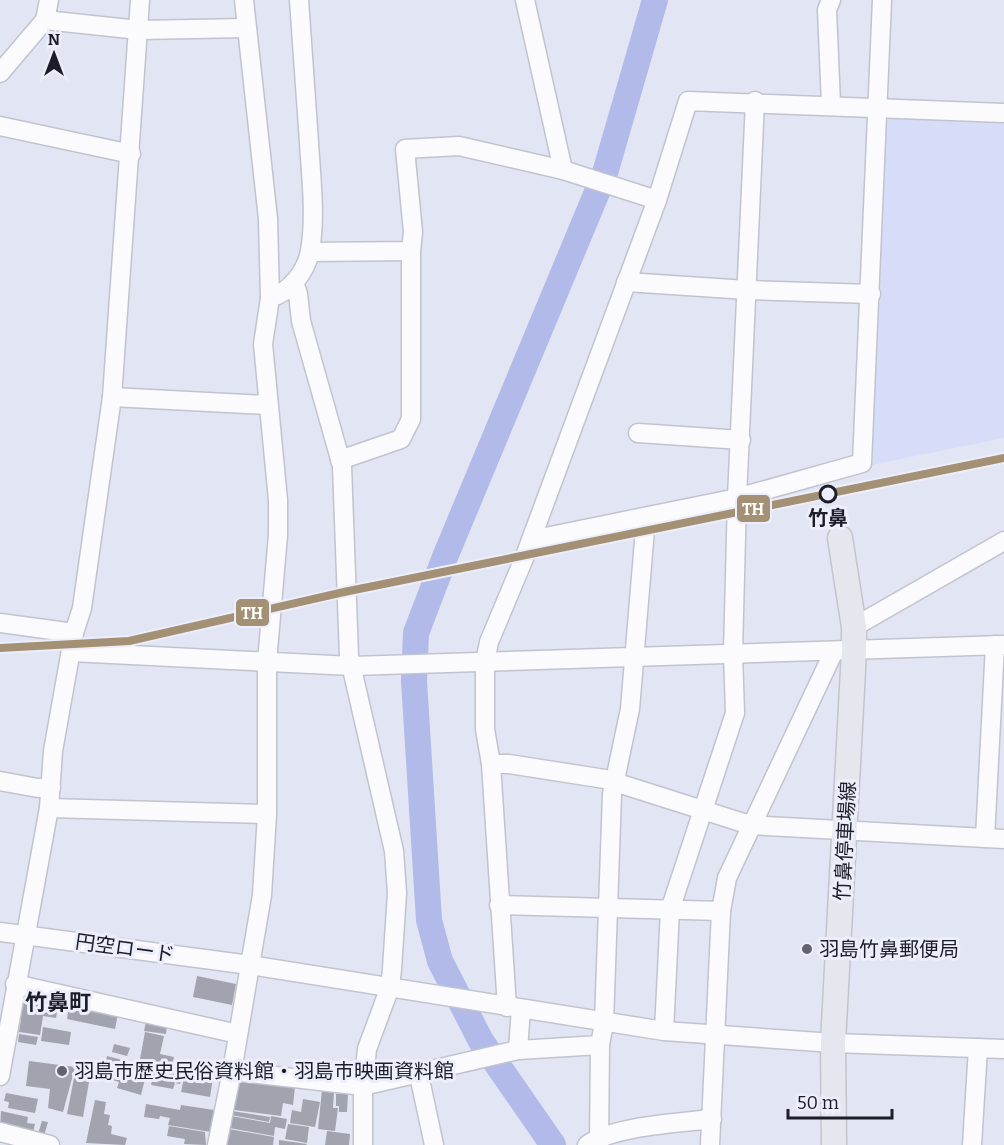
<svg xmlns="http://www.w3.org/2000/svg" width="1004" height="1145" font-family="Bitter,'Noto Sans JP',serif">
	<style>
		.built { fill: #d7ddf8 }
		.lines { fill: none; stroke-linecap: round; stroke-linejoin: round }
		.river { stroke: #b1bae8; stroke-width: 26 }
		.building { fill: #a1a3ae }
		.minor-casing { stroke: #c1c3cf; stroke-width: 21 }
		.major-casing { stroke: #c3c4cc; stroke-width: 27 }
		.minor { stroke: #fbfbfd; stroke-width: 18 }
		.major { stroke: #e5e7ef; stroke-width: 24 }
		.rail-1-casing { stroke: #eceffb; stroke-width: 12 }
		.rail-1 { stroke: #a49175; stroke-width: 8 }
		.stop-dot { fill: #eceffb; stroke: #1b1d28; stroke-width: 3 }
		.poi-dot { fill: #61636f; stroke: #eceffb; stroke-width: 2 }
		.labels { text-anchor: middle; stroke-width: 6; stroke-linejoin: round; paint-order: stroke }
		.stop-label { font-size: 20px; font-weight: bold; fill: #1b1d28; stroke: #eceffb }
		.street-label { font-size: 20px; fill: #1b1d28; stroke: #eceffb }
		.poi-label { font-size: 20px; fill: #1b1d28; stroke: #eceffb; text-anchor: start }
		.quarter-label { font-size: 22px; font-weight: bold; fill: #1b1d28; stroke: #eceffb }
		.line-badge { stroke: #eceffb; stroke-width: 2 }
		.badge-label { font-size: 16px; text-anchor: middle; font-weight: bold; fill: #fff }
	</style>
	<rect width="100%" height="100%" fill="#e2e5f3"/>
	<!-- built -->
	<polygon class="built" points="895,114 1004,119 1004,438 871,465 869,449 883,125"/>
	<g class="lines">
		<!-- river -->
		<polyline class="river" points="553,1145 481,1041 440,961 429,920 414,681 416,633 445,557 605,173 655,0"/>
	</g>
	<!-- building -->
	<g class="building">
		<polygon points="197,976 236,984 232,1005 193,997"/>
		<polygon points="22,991 60,998 59,1004 41,1004 40,1009 57,1012 56,1018 43,1016 40,1035 19,1032 21,1019 17,1018"/>
		<polygon points="69,1005 118,1014 115,1029 67,1019"/>
		<polygon points="146,1022 167,1025 166,1034 144,1031"/>
		<polygon points="43,1027 71,1032 69,1045 41,1041"/>
		<polygon points="145,1032 164,1036 160,1054 174,1057 172,1065 140,1059"/>
		<polygon points="19,1034 38,1037 36,1045 18,1042"/>
		<polygon points="114,1044 130,1048 127,1056 112,1052"/>
		<polygon points="107,1056 142,1065 140,1070 147,1071 141,1095 117,1088 119,1082 102,1077"/>
		<polygon points="29,1061 75,1067 63,1112 48,1108 50,1089 26,1086"/>
		<polygon points="155,1067 182,1073 180,1084 175,1083 173,1089 151,1085"/>
		<polygon points="75,1073 90,1076 83,1117 67,1114"/>
		<polygon points="185,1073 213,1078 210,1097 181,1092"/>
		<polygon points="238,1079 295,1087 293,1105 283,1103 281,1116 234,1110"/>
		<polygon points="322,1090 334,1092 333,1108 338,1108 335,1131 318,1129"/>
		<polygon points="6,1093 38,1099 35,1113 8,1108 9,1102 4,1101"/>
		<polygon points="336,1094 348,1094 347,1112 339,1112 339,1106 336,1106"/>
		<polygon points="303,1099 320,1102 315,1127 290,1123 292,1110 301,1112"/>
		<polygon points="95,1100 106,1102 104,1114 110,1115 108,1125 112,1126 111,1134 127,1138 125,1145 86,1143"/>
		<polygon points="146,1104 180,1110 181,1105 214,1110 211,1132 168,1125 170,1118 160,1116 159,1119 144,1117"/>
		<polygon points="1,1111 28,1117 27,1123 35,1124 32,1136 0,1129"/>
		<polygon points="232,1111 270,1117 269,1122 231,1115"/>
		<polygon points="231,1116 270,1123 271,1116 287,1119 285,1129 275,1127 274,1136 229,1128"/>
		<polygon points="42,1121 48,1122 43,1139 37,1137"/>
		<polygon points="288,1124 309,1127 307,1143 285,1139"/>
		<polygon points="169,1126 205,1132 206,1145 184,1144 185,1139 167,1136"/>
		<polygon points="228,1129 274,1137 273,1145 226,1145"/>
		<polygon points="327,1131 350,1134 349,1145 325,1145"/>
		<polygon points="279,1140 307,1144 306,1145 279,1145"/>
	</g>
	<g class="lines">
		<!-- minor casing -->
		<g class="minor-casing">
			<g id="minor">
				<polyline points="525,0 563,170"/>
				<polyline points="831,0 827,10 831,104"/>
				<polyline points="45,20 139,30 246,28"/>
				<polyline points="0,73 45,20 49,0"/>
				<polyline points="0,126 131,154"/>
				<polyline points="310,252 411,251 413,232 405,149 459,146 563,170 657,200"/>
				<polyline points="294,282 298,294 301,321 342,466 349,656 394,851 397,893 392,969 390,987 367,1049 363,1086 363,1145"/>
				<polyline points="626,282 747,290 871,294"/>
				<path d="M270 298C290 292 306 272 310 251 316 216 311 177 309 142 306 94 302 47 299 0"/>
				<polyline points="112,397 267,405"/>
				<polyline points="638,433 741,440"/>
				<polyline points="340,460 401,439 411,419 411,251"/>
				<polyline points="531,540 737,498 862,463 882,0"/>
				<polyline points="0,623 74,633"/>
				<polyline points="854,627 1004,541"/>
				<polyline points="71,652 352,666 1004,645"/>
				<polyline points="491,764 509,764 605,779 750,825 1004,839"/>
				<polyline points="0,781 38,788 51,788"/>
				<polyline points="49,808 267,814"/>
				<polyline points="985,838 995,645"/>
				<polyline points="499,905 721,911"/>
				<polyline points="0,932 250,965 664,1031 833,1043 1004,1049"/>
				<polyline points="15,984 238,1034"/>
				<polyline points="507,1007 491,764 485,729 485,662 489,642 525,556 657,200 688,101 1004,113"/>
				<polyline points="664,1031 670,910 735,713 733,653 737,498 755,101"/>
				<polyline points="518,1050 521,1009"/>
				<polyline points="232,1071 363,1086 518,1050 600,1045 604,1023 612,794 630,709 646,517"/>
				<polyline points="419,1075 434,1145"/>
				<polyline points="0,1076 49,808 53,751 74,633 82,608 112,397 140,0"/>
				<polyline points="0,1132 50,1145"/>
				<polyline points="217,1145 232,1071 262,895 267,814 267,662 278,535 278,500 263,344 270,298 268,219 244,0"/>
				<path d="M587 1145C614 1126 678 1123 712 1119"/>
				<polyline points="599,1145 600,1045"/>
				<polyline points="710,1145 721,911 727,878 834,651"/>
				<polyline points="972,1145 978,1048"/>
			</g>
		</g>
		<!-- major casing -->
		<g class="major-casing">
			<polyline id="major" points="834,1145 833,1043 854,651 854,627 840,538"/>
		</g>
		<!-- minor -->
		<use href="#minor" class="minor"/>
		<!-- major -->
		<use href="#major" class="major"/>
		<!-- rail-1 casing -->
		<g class="rail-1-casing">
			<polyline id="rail-1" points="0,648 129,641 344,592 1004,458"/>
		</g>
		<!-- rail-1 -->
		<use href="#rail-1" class="rail-1"/>
	</g>
	<!-- markers -->
	<circle class="stop-dot" cx="828" cy="494" r="8"/>
	<g class="poi-dot">
		<circle cx="807" cy="949" r="6"/>
		<circle cx="62" cy="1071" r="6"/>
	</g>
	<g class="labels">
		<!-- stop labels -->
		<g class="stop-label">
			<text x="828" y="525">竹鼻</text>
		</g>
		<!-- street labels -->
		<g class="street-label">
			<text transform="translate(845 841) rotate(-87)" y="7">竹鼻停車場線</text>
			<text transform="translate(125 948) rotate(8)" y="7">円空ロード</text>
		</g>
		<!-- poi labels -->
		<g class="poi-label">
			<text x="819" y="956">羽島竹鼻郵便局</text>
			<text x="74" y="1078">羽島市歴史民俗資料館・羽島市映画資料館</text>
		</g>
		<!-- quarter labels -->
		<g class="quarter-label">
			<text x="58" y="1010">竹鼻町</text>
		</g>
	</g>
	<g class="line-badge">
		<rect x="736" y="494" width="35" height="29" rx="6" fill="#a49175"/>
		<rect x="235" y="598" width="35" height="29" rx="6" fill="#a49175"/>
	</g>
	<g class="badge-label">
		<text x="753" y="515">TH</text>
		<text x="252" y="619">TH</text>
	</g>
	<!-- north arrow -->
	<g transform="translate(54 54)" stroke="#eceffb" stroke-width="4.5" paint-order="stroke">
	<path d="M0-4.5L10 22L0 15L-10 22Z" fill="#1b1d28"/>
	<text y="-9" font-size="16" font-weight="bold" text-anchor="middle" fill="#1b1d28">N</text>
	</g>
	<!-- scale -->
	<path d="M788 1109v9h104v-9" fill="none" stroke="#1b1d28" stroke-width="3"/>
	<text x="797" y="1109" font-size="18" fill="#1b1d28" stroke="#eceffb" stroke-width="4.5" paint-order="stroke">50 m</text>
</svg>
